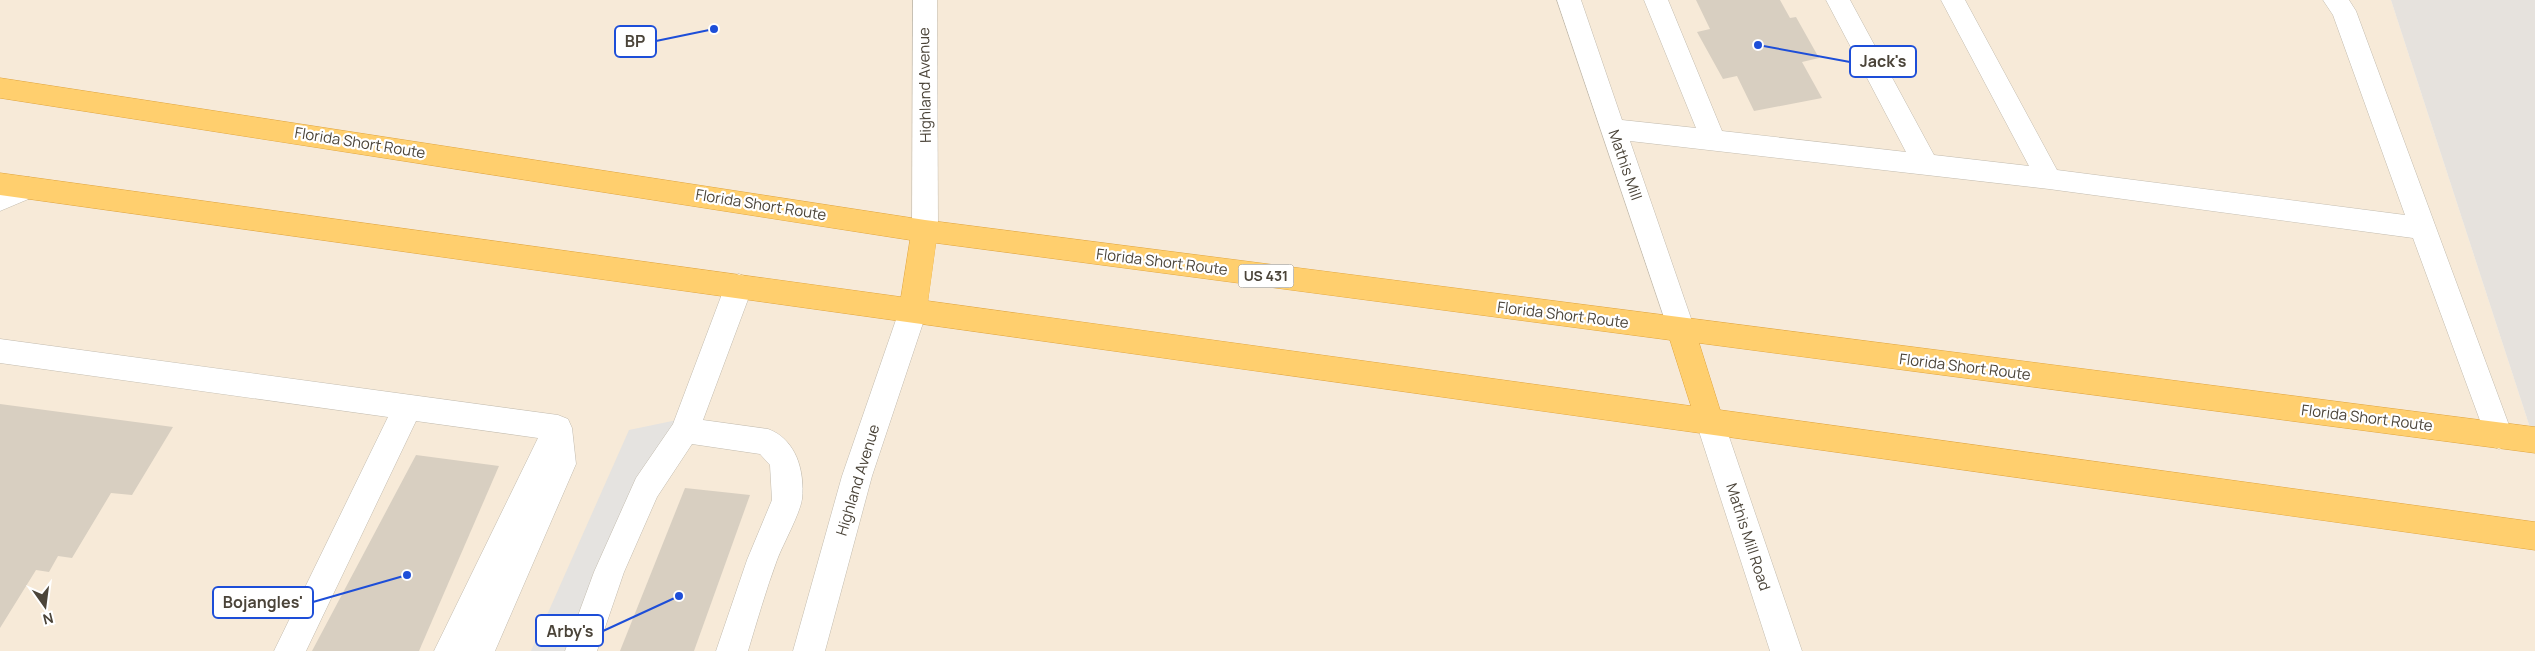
<svg xmlns="http://www.w3.org/2000/svg" width="2535" height="651" font-family="Manrope,sans-serif">
	<style>
		.commercial { fill: #f7ead8 }
		.industrial { fill: #e6e2dd }
		.parking { fill: #e5e3e0 }
		.building { fill: #d8cfc1 }
		.lines { fill: none; stroke-linecap: round; stroke-linejoin: round }
		.minor-casing { stroke: #c2bbae; stroke-width: 1 }
		.highway-casing { stroke: #e0a43c; stroke-width: 1 }
		.minor { fill: #fff; fill-rule: evenodd }
		.highway { fill: #ffcf6e; fill-rule: evenodd }
		.labels { text-anchor: middle; stroke-width: 4.5; stroke-linejoin: round; paint-order: stroke }
		.shield { fill: #fff; stroke: #817c74; stroke-width: 1 }
		.shield-label { font-size: 14px; font-weight: bold; fill: #4b4439 }
		.street-label { font-size: 15px; fill: #4b4439; stroke: #fff }
		.leader { fill: none; stroke: #1d4ed8; stroke-width: 2 }
		.callout-dot { fill: #1d4ed8; stroke: #fff; stroke-width: 2 }
		.callout { fill: #fff; stroke: #1d4ed8; stroke-width: 2 }
		.callout-label { font-size: 16px; text-anchor: middle; font-weight: bold; fill: #4b4439 }
	</style>
	<rect width="100%" height="100%" fill="#f6f3ec"/>
	<!-- commercial -->
	<polygon class="commercial" points="0,0 2391,0 2535,443 2535,651 0,651"/>
	<!-- industrial -->
	<polygon class="industrial" points="2391,0 2535,0 2535,443"/>
	<!-- parking -->
	<polygon class="parking" points="677,420 584,651 531,651 629,430"/>
	<!-- building -->
	<g class="building">
		<polygon points="1696,0 1780,0 1790,18 1796,17 1819,58 1802,62 1822,98 1754,111 1737,76 1723,79 1697,32 1710,29"/>
		<polygon points="0,404 173,427 132,495 111,493 72,558 58,556 49,572 36,570 0,628"/>
		<polygon points="416,455 499,466 419,651 312,651"/>
		<polygon points="685,488 750,495 694,651 620,651"/>
	</g>
	<g class="lines">
		<!-- minor casing -->
		<g class="minor-casing">
			<g id="minor">
				<polygon points="913,0 937,0 938,231 934,239 925,242 916,239 912,231"/>
				<polygon points="1557,0 1581,0 1622,120 1696,128 1644,0 1668,0 1722,131 1906,152 1826,0 1850,0 1934,155 2029,166 1941,0 1965,0 2057,170 2405,215 2333,15 2323,0 2349,0 2356,11 2513,436 2509,445 2499,449 2489,445 2413,238 2049,189 1630,141 1695,330 1691,338 1681,342 1671,338"/>
				<polygon points="29,177 38,181 42,188 38,195 0,211 0,189"/>
				<path d="M739 274 749 278 753 286 703 420 768 429C796 439 805 471 802 499 800 514 783 544 777 560 766 590 757 621 748 651H716L747 560 772 500 770 465 760 454 692 444 657 497 624 572 597 651H565L594 572 636 478 673 424 725 286 729 278Z"/>
				<polygon points="913,299 923,303 927,311 872,476 825,651 793,651 842,476 899,311 903,303"/>
				<polygon points="0,339 558,415 568,419 572,428 576,464 495,651 434,651 538,438 416,421 306,651 274,651 388,417 0,363"/>
				<polygon points="1710,409 1720,413 1724,422 1802,651 1770,651 1696,422 1700,413"/>
			</g>
		</g>
		<!-- highway casing -->
		<g class="highway-casing">
			<path id="highway" d="M0 78 925 220 2535 427V453L1699 343 1720 410 2535 522V550L0 195V173L901 297 910 240 0 98ZM936 243 1670 340 1691 406 928 301Z"/>
		</g>
		<!-- minor -->
		<use href="#minor" class="minor"/>
		<!-- highway -->
		<use href="#highway" class="highway"/>
	</g>
	<g class="labels">
		<!-- shield labels -->
		<rect class="shield" x="1238.5" y="264.5" width="55" height="23" rx="4"/>
		<g class="shield-label">
			<text x="1266" y="281">US 431</text>
		</g>
		<!-- street labels -->
		<g class="street-label">
			<text transform="translate(925 85) rotate(-91)" y="5">Highland Avenue</text>
			<text transform="translate(360 143) rotate(9)" y="5">Florida Short Route</text>
			<text transform="translate(1625 165) rotate(71)" y="5">Mathis Mill</text>
			<text transform="translate(761 205) rotate(9)" y="5">Florida Short Route</text>
			<text transform="translate(1162 262) rotate(7)" y="5">Florida Short Route</text>
			<text transform="translate(1563 315) rotate(7)" y="5">Florida Short Route</text>
			<text transform="translate(1965 367) rotate(7)" y="5">Florida Short Route</text>
			<text transform="translate(2367 418) rotate(7)" y="5">Florida Short Route</text>
			<text transform="translate(858 480) rotate(-73)" y="5">Highland Avenue</text>
			<text transform="translate(1748 537) rotate(72)" y="5">Mathis Mill Road</text>
		</g>
	</g>
	<!-- callouts -->
	<path class="leader" d="M714 29L656 41M1758 45L1850 62M407 575L313 602M679 596L603 631"/>
	<g class="callout-dot">
		<circle cx="714" cy="29" r="5"/>
		<circle cx="1758" cy="45" r="5"/>
		<circle cx="407" cy="575" r="5"/>
		<circle cx="679" cy="596" r="5"/>
	</g>
	<g class="callout">
		<rect x="615" y="26" width="41" height="31" rx="5"/>
		<rect x="1850" y="46" width="66" height="31" rx="5"/>
		<rect x="213" y="587" width="100" height="31" rx="5"/>
		<rect x="536" y="615" width="67" height="31" rx="5"/>
	</g>
	<g class="callout-label">
		<text x="635" y="47">BP</text>
		<text x="1883" y="67">Jack's</text>
		<text x="263" y="608">Bojangles'</text>
		<text x="570" y="637">Arby's</text>
	</g>
	<!-- north arrow -->
	<g transform="translate(45 606) rotate(166)" stroke="#ffffff" stroke-width="4" paint-order="stroke">
	<path d="M0-4L9 19L0 12L-9 19Z" fill="#4b4439"/>
	<text y="-8" font-size="14" font-weight="bold" text-anchor="middle" fill="#4b4439">N</text>
	</g>
</svg>
